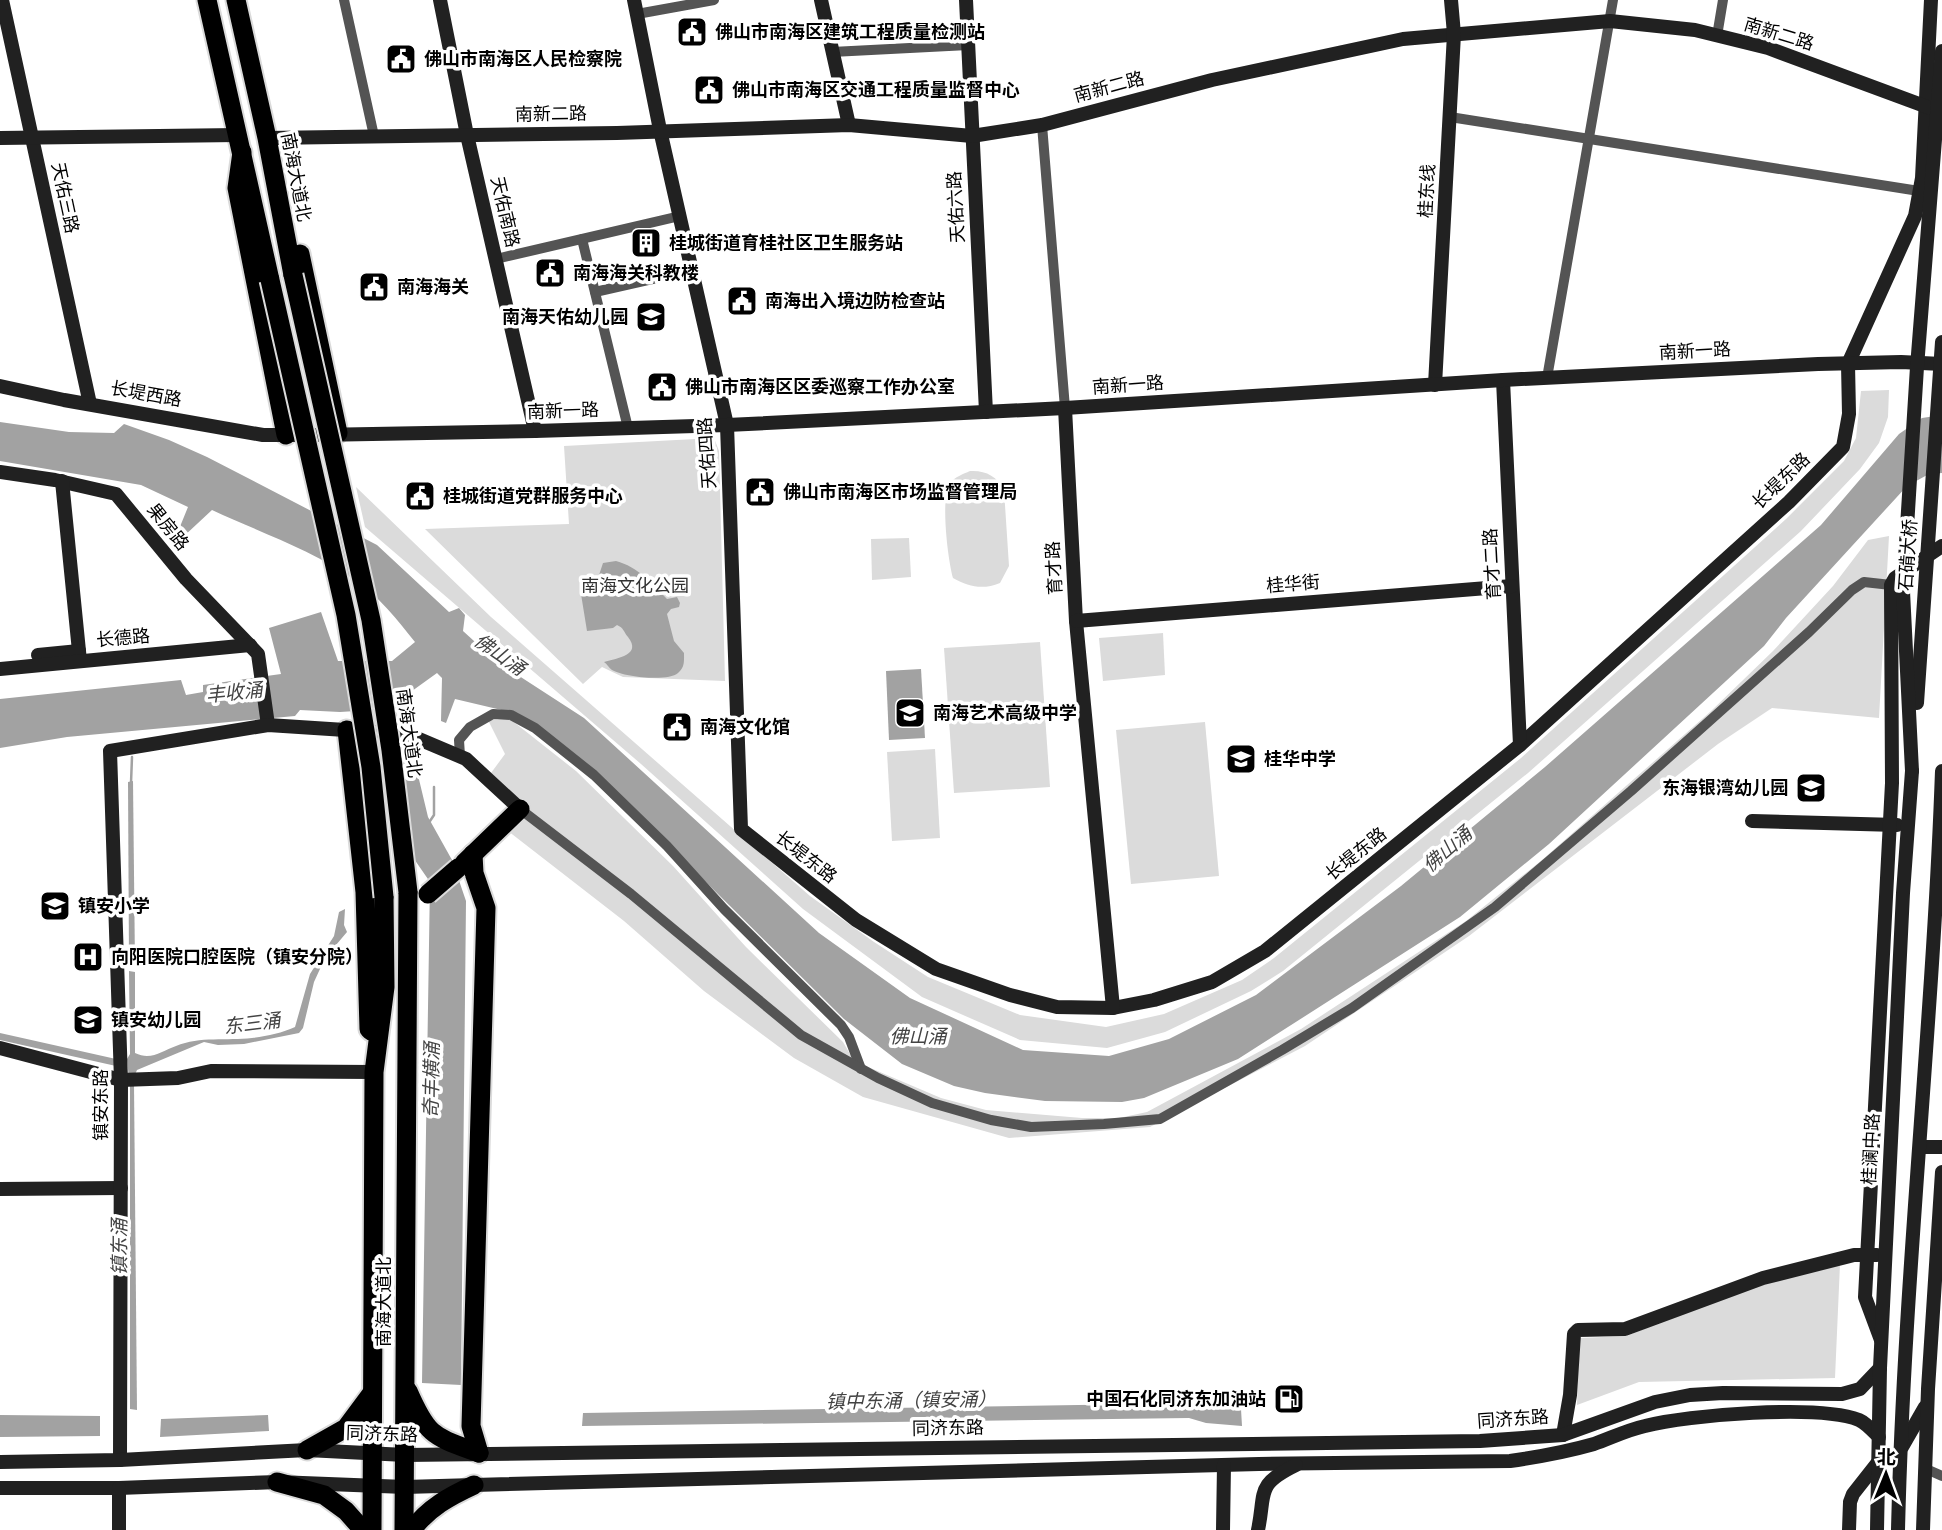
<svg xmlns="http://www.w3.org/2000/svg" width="1942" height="1530" font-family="'Golos Text','Noto Sans SC',sans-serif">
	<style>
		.green { fill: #dbdbdb }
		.water { fill: #a2a2a2 }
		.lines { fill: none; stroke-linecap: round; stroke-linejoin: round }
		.stream { stroke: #a2a2a2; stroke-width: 2.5 }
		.highway-casing { stroke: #dbdbdb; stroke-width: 23 }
		.street { stroke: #545454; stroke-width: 10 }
		.secondary { stroke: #212121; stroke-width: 14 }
		.highway { stroke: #000; stroke-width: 19 }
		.highway-bridge-casing { stroke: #dbdbdb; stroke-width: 23; stroke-linecap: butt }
		.secondary-bridge { stroke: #212121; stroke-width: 14 }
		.highway-bridge { stroke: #000; stroke-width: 19 }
		.labels { text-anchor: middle; stroke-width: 7; stroke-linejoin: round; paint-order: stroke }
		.poi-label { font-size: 18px; font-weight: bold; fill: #000; stroke: #fff; text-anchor: start }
		.street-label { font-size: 18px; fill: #000; stroke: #fff }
		.park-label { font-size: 18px; fill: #323232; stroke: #fff }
		.water-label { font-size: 19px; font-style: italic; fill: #434343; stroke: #fff }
	</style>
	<rect width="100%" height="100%" fill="#fff"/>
	<!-- green -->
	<g class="green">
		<polygon points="1889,390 1888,417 1879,443 1860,469 1801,531 1528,773 1283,971 1251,991 1165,1032 1107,1048 1020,1040 922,997 803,909 641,764 365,527 356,487 491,617 810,896 874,942 928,977 1020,1015 1106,1027 1164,1014 1242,980 1274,958 1521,758 1786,519 1844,461 1856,438 1861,391"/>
		<polygon points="714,438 719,451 725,681 623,677 602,667 583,684 425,529 569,524 564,446"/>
		<path d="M970 471C985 470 997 476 1004 490L1009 566 1000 583C983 590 969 587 953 578 948 561 940 497 950 483 955 477 963 474 970 471Z"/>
		<polygon points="1889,536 1879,718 1772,708 1718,744 1469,936 1305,1046 1150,1127 1009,1138 863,1097 794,1058 704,991 624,921 508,831 526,809 491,773 505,754 488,720 510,719 576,771 673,866 746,947 843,1042 854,1061 941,1098 986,1110 1082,1118 1119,1118 1147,1112 1301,1029 1466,921 1542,860 1710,712 1773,651 1833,586 1868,540"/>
		<polygon points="909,538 911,577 872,580 871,539"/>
		<polygon points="1163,633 1165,675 1103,681 1099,638"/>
		<polygon points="1040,642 1050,787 954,793 944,648"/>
		<polygon points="1205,722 1219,876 1131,884 1116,730"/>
		<polygon points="935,749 940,838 892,841 887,752"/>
		<polygon points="1840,1264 1835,1378 1639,1382 1577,1405 1579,1338 1627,1336 1729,1294"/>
	</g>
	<!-- water -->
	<g class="water">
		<path d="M1942 415V473L1929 474 1907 486 1786 618 1764 646 1549 844 1460 917 1238 1059 1144 1098 1122 1102 1045 1101 985 1093 954 1086 902 1064 844 1019 589 766 519 714 455 699 446 723 441 721 442 678 437 673 412 691 404 708 340 712 300 710 295 716 67 737 0 748V699L181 680 186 695 203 692V685L281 674 269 628 321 612 338 661H392L415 642C398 621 378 595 355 580 312 550 259 532 212 510L183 537 177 534 188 507 141 485 0 461V422L69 432 114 433 124 424 169 440 207 457 377 545 449 612 459 608 465 615 463 631 496 661 584 718 819 933 910 998 1023 1050 1109 1056 1169 1039 1256 995 1401 886 1545 767 1821 525 1899 434 1922 418Z"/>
		<path d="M616 561C638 567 652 583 667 599L677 597 680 603 679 607 671 609 667 614 674 641 684 653C684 661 685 667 678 673 668 682 624 677 612 670 609 668 607 664 604 662 618 658 642 655 628 637 623 631 624 628 617 625L613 628 587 631 581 594 584 591 585 594 591 591 593 579 599 575 603 563Z"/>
		<polygon points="921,669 925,738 889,740 886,671"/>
		<polygon points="387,742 411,746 428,817 452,860 466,901 461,1385 422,1383 430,882 412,856"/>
		<polygon points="133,781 135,966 129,964 128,782"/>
		<path d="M345 909 344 925 347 932 325 958 314 982 303 1028 299 1033 244 1044 218 1045 204 1042 137 1070 133 1079H129L127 1059 130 1054 129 971 135 972V1053C151 1061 162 1051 176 1046 200 1036 227 1041 252 1038 267 1036 282 1033 295 1027L310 974 334 936 339 912Z"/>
		<polygon points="0,1033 116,1059 116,1066 0,1040"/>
		<polygon points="130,1084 134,1084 137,1410 130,1409"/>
		<polygon points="1203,1403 1241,1409 1242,1426 1206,1423 1189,1418 582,1426 583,1413"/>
		<polygon points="0,1415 100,1416 100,1436 0,1437"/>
		<polygon points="268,1415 269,1431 160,1437 161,1419"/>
	</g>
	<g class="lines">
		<!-- stream -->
		<g class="stream">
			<polyline points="131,783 132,757"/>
			<polyline points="430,821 434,815 434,787"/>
		</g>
		<!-- highway casing -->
		<g class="highway-casing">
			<g id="highway">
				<polyline points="207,0 270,280"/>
				<polyline points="236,0 267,138 293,275"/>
				<polyline points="242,152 237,188 286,435"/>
				<polyline points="300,254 338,433"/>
				<polyline points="347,730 365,892 369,1029 371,1031"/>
				<polyline points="473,854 474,873 486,908 471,1426 479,1453"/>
				<polyline points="464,863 520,809"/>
				<path d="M408 1391C428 1437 433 1436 479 1453"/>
				<polyline points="307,1450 346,1428 372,1393"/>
				<polyline points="277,1482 324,1495 346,1511 363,1530"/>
				<polyline points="372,1530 374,1072 385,987 384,897"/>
				<polyline points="404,1530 408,892"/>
				<path d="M412 1530C428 1508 450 1496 474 1485"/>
			</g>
		</g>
		<!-- street -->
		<g class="street">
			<polyline points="344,0 374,136"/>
			<polyline points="637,14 714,0"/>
			<polyline points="1717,36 1723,0"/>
			<polyline points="832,52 968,45"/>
			<polyline points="1450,117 1919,191"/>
			<polyline points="1042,125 1065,408"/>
			<polyline points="582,239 628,428"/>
			<polyline points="496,259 680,216"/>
			<polyline points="595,292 692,270"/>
			<polyline points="1547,378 1613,0"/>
			<polyline points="460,756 459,740 470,727 493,714 511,715 535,728 594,775 667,846 724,909 841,1025 849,1037 861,1069"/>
			<polyline points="520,809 631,894 801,1035 878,1078 932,1103 991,1120 1031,1127 1104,1124 1160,1119 1282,1050 1352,1008 1495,907 1631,791 1809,632 1852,590 1864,582 1891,585"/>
			<polyline points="1924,1468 1942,1476"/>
		</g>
		<!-- secondary -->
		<g class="secondary">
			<polyline points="2,0 90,404"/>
			<polyline points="440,0 467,135 535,431"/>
			<polyline points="634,0 660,130 727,425 741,829 856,920 936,969 1010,995 1057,1007 1113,1008 1154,1000 1212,982 1265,951 1520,745 1789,502 1843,447 1849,414 1848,364 1915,216 1922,178 1931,0"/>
			<polyline points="821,0 849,125"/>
			<polyline points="966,0 986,412"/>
			<polyline points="0,138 238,135"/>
			<polyline points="267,138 617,133 849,125 972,136 1042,125 1212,80 1403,39 1610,21 1695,30 1768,48 1930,108"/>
			<polyline points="1503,380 1520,745"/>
			<polyline points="1435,385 1454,34 1451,0"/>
			<polyline points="0,386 64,400 263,435 317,435 535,431 727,425 1065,408 1503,380 1818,364 1901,362 1942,364"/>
			<polyline points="1065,408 1076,621 1113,1008"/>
			<polyline points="0,472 55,480 116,494 186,579 258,654 268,725"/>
			<polyline points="62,481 80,661"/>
			<polyline points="1076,621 1512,586"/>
			<polyline points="38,655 79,651"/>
			<polyline points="0,669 250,645"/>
			<polyline points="1752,821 1897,825"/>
			<polyline points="0,1048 121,1080 178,1078 211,1071 374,1072"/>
			<polyline points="1921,1147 1942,1147"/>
			<polyline points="0,1189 121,1188"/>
			<polyline points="1881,1340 1865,1297 1892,783 1891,585 1895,578 1942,546"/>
			<polyline points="1563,1435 1570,1395 1574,1334 1578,1330 1625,1329 1763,1278 1854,1255 1877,1255"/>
			<polyline points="1902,1447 1925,1407"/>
			<polyline points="120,1460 121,1080 110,751 268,725 407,734 466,759 520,809"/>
			<polyline points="0,1462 120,1460 307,1450 405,1455 1480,1441 1563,1435 1655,1402 1690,1395 1723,1393 1842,1394 1860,1389 1880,1368"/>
			<path d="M0 1488H119L277 1482 405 1487 474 1485 1259 1464 1510 1461C1538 1457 1566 1452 1594 1444 1611 1438 1627 1430 1645 1426 1688 1415 1818 1404 1859 1420 1866 1423 1873 1431 1879 1437"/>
			<polyline points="119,1488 119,1530"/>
			<polyline points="1223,1530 1224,1465"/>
			<path d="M1258 1530C1266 1492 1255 1485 1296 1465"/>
			<polyline points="1849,1530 1850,1502 1853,1494 1879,1461"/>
			<polyline points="1877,1530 1880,1368 1903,893 1912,771"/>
			<path d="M1898 1530C1904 1277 1933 1024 1942 771"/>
			<polyline points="1923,1530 1928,1389 1942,1172"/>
		</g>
		<!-- highway -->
		<use href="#highway" class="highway"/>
		<!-- highway-bridge casing -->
		<g class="highway-bridge-casing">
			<g id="highway-bridge">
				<polyline points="293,275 371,620 391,750 408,892"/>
				<polyline points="270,280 346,615 371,767 384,897"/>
				<polyline points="428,894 458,868"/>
			</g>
		</g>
		<!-- secondary-bridge -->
		<g class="secondary-bridge">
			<polyline points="1917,703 1942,342"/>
			<polyline points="1912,771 1903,591 1917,367 1942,51"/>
		</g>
		<!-- highway-bridge -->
		<use href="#highway-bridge" class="highway-bridge"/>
	</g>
	<!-- icons -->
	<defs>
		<g id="civic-square" transform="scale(1.575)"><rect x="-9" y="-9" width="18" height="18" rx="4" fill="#000" stroke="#fff"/><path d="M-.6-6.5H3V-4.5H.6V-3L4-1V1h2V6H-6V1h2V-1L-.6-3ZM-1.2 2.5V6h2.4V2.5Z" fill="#fff"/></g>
		<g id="building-square" transform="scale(1.575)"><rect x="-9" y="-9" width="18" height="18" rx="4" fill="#000" stroke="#fff"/><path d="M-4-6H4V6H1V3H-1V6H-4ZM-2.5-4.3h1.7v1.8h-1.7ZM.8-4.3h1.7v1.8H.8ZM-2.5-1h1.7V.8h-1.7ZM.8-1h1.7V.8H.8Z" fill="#fff"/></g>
		<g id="school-square" transform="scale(1.575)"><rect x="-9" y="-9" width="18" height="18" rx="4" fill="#000" stroke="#fff"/><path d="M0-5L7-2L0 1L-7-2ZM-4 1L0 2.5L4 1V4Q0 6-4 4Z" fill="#fff"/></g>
		<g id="hospital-square" transform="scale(1.575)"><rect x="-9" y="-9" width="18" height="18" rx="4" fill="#000" stroke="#fff"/><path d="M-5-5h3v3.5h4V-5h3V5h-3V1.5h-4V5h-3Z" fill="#fff"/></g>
		<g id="fuel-square" transform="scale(1.575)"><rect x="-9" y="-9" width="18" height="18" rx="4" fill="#000" stroke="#fff"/><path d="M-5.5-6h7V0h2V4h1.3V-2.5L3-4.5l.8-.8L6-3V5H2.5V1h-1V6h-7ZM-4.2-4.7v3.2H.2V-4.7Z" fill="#fff"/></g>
	</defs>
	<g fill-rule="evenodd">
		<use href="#civic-square" x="692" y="32"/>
		<use href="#civic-square" x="401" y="59"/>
		<use href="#civic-square" x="709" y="90"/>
		<use href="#building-square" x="646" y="243"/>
		<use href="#civic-square" x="550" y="273"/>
		<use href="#civic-square" x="374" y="287"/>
		<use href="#civic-square" x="742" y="301"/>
		<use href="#school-square" x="651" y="317"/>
		<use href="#civic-square" x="662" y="387"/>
		<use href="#civic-square" x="760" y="492"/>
		<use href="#civic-square" x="420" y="496"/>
		<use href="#school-square" x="910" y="713"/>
		<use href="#civic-square" x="677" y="727"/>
		<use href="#school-square" x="1241" y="759"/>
		<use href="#school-square" x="1811" y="788"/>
		<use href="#school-square" x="55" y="906"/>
		<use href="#hospital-square" x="88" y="957"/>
		<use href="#school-square" x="88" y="1020"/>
		<use href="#fuel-square" x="1289" y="1399"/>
	</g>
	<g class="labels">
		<!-- poi labels -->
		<g class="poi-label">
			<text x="715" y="38">佛山市南海区建筑工程质量检测站</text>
			<text x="424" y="65">佛山市南海区人民检察院</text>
			<text x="732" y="96">佛山市南海区交通工程质量监督中心</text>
			<text x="669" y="249">桂城街道育桂社区卫生服务站</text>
			<text x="573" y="279">南海海关科教楼</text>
			<text x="397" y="293">南海海关</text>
			<text x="765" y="307">南海出入境边防检查站</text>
			<text x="628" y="323" text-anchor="end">南海天佑幼儿园</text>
			<text x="685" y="393">佛山市南海区区委巡察工作办公室</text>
			<text x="783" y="498">佛山市南海区市场监督管理局</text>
			<text x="443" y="502">桂城街道党群服务中心</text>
			<text x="933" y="719">南海艺术高级中学</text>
			<text x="700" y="733">南海文化馆</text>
			<text x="1264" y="765">桂华中学</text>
			<text x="1788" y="794" text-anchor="end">东海银湾幼儿园</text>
			<text x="78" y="912">镇安小学</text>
			<text x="111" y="963">向阳医院口腔医院（镇安分院）</text>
			<text x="111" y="1026">镇安幼儿园</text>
			<text x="1266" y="1405" text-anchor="end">中国石化同济东加油站</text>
		</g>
		<!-- street labels -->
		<g class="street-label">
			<text transform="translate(1779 34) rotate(17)" y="6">南新二路</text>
			<text transform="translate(1109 87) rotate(-15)" y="6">南新二路</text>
			<text transform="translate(551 114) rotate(-1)" y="6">南新二路</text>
			<text transform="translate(296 177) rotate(79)" y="6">南海大道北</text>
			<text transform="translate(1427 191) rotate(-87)" y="6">桂东线</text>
			<text transform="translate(65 198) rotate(78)" y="6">天佑三路</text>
			<text transform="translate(956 207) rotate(-93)" y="6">天佑六路</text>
			<text transform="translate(505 212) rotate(77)" y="6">天佑南路</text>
			<text transform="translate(1695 351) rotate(-3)" y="6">南新一路</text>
			<text transform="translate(1128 385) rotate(-4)" y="6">南新一路</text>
			<text transform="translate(146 394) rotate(10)" y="6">长堤西路</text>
			<text transform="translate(563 411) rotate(-2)" y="6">南新一路</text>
			<text transform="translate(707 453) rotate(-94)" y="6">天佑四路</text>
			<text transform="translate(1781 481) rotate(-44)" y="6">长堤东路</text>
			<text transform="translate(168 527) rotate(51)" y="6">果房路</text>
			<text transform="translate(1908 555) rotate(-86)" y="6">石𬒔大桥</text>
			<text transform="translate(1492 564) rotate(-93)" y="6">育才二路</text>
			<text transform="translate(1054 568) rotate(-93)" y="6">育才路</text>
			<text transform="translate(1293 584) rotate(-5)" y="6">桂华街</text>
			<text transform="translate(123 638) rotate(-5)" y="6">长德路</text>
			<text transform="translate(409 733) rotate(82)" y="6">南海大道北</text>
			<text transform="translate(1356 854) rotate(-39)" y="6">长堤东路</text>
			<text transform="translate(806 857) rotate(38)" y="6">长堤东路</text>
			<text transform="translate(101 1105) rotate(-90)" y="6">镇安东路</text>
			<text transform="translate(1871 1149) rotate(-87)" y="6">桂澜中路</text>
			<text transform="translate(384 1302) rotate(-90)" y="6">南海大道北</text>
			<text transform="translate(1513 1419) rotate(-4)" y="6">同济东路</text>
			<text transform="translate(948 1428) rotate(-1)" y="6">同济东路</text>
			<text transform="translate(382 1434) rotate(2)" y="6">同济东路</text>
		</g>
		<!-- park labels -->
		<g class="park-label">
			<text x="635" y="592">南海文化公园</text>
		</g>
		<!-- water labels -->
		<g class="water-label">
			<text transform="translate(500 654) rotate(35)" y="7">佛山涌</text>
			<text transform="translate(234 692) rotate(-6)" y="7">丰收涌</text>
			<text transform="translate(1447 849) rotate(-41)" y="7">佛山涌</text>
			<text transform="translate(252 1023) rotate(-7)" y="7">东三涌</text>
			<text x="918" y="1043">佛山涌</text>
			<text transform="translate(431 1080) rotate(-89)" y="7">奇丰横涌</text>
			<text transform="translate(119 1247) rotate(-90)" y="7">镇东涌</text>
			<text transform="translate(911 1400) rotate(-1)" y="7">镇中东涌（镇安涌）</text>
		</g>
	</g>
	<!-- north arrow -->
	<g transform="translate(1886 1474) rotate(1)" stroke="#ffffff" stroke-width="5" paint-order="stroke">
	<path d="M0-5L12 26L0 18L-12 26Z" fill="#000000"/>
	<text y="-10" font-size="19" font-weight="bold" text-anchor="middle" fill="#000000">北</text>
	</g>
</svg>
